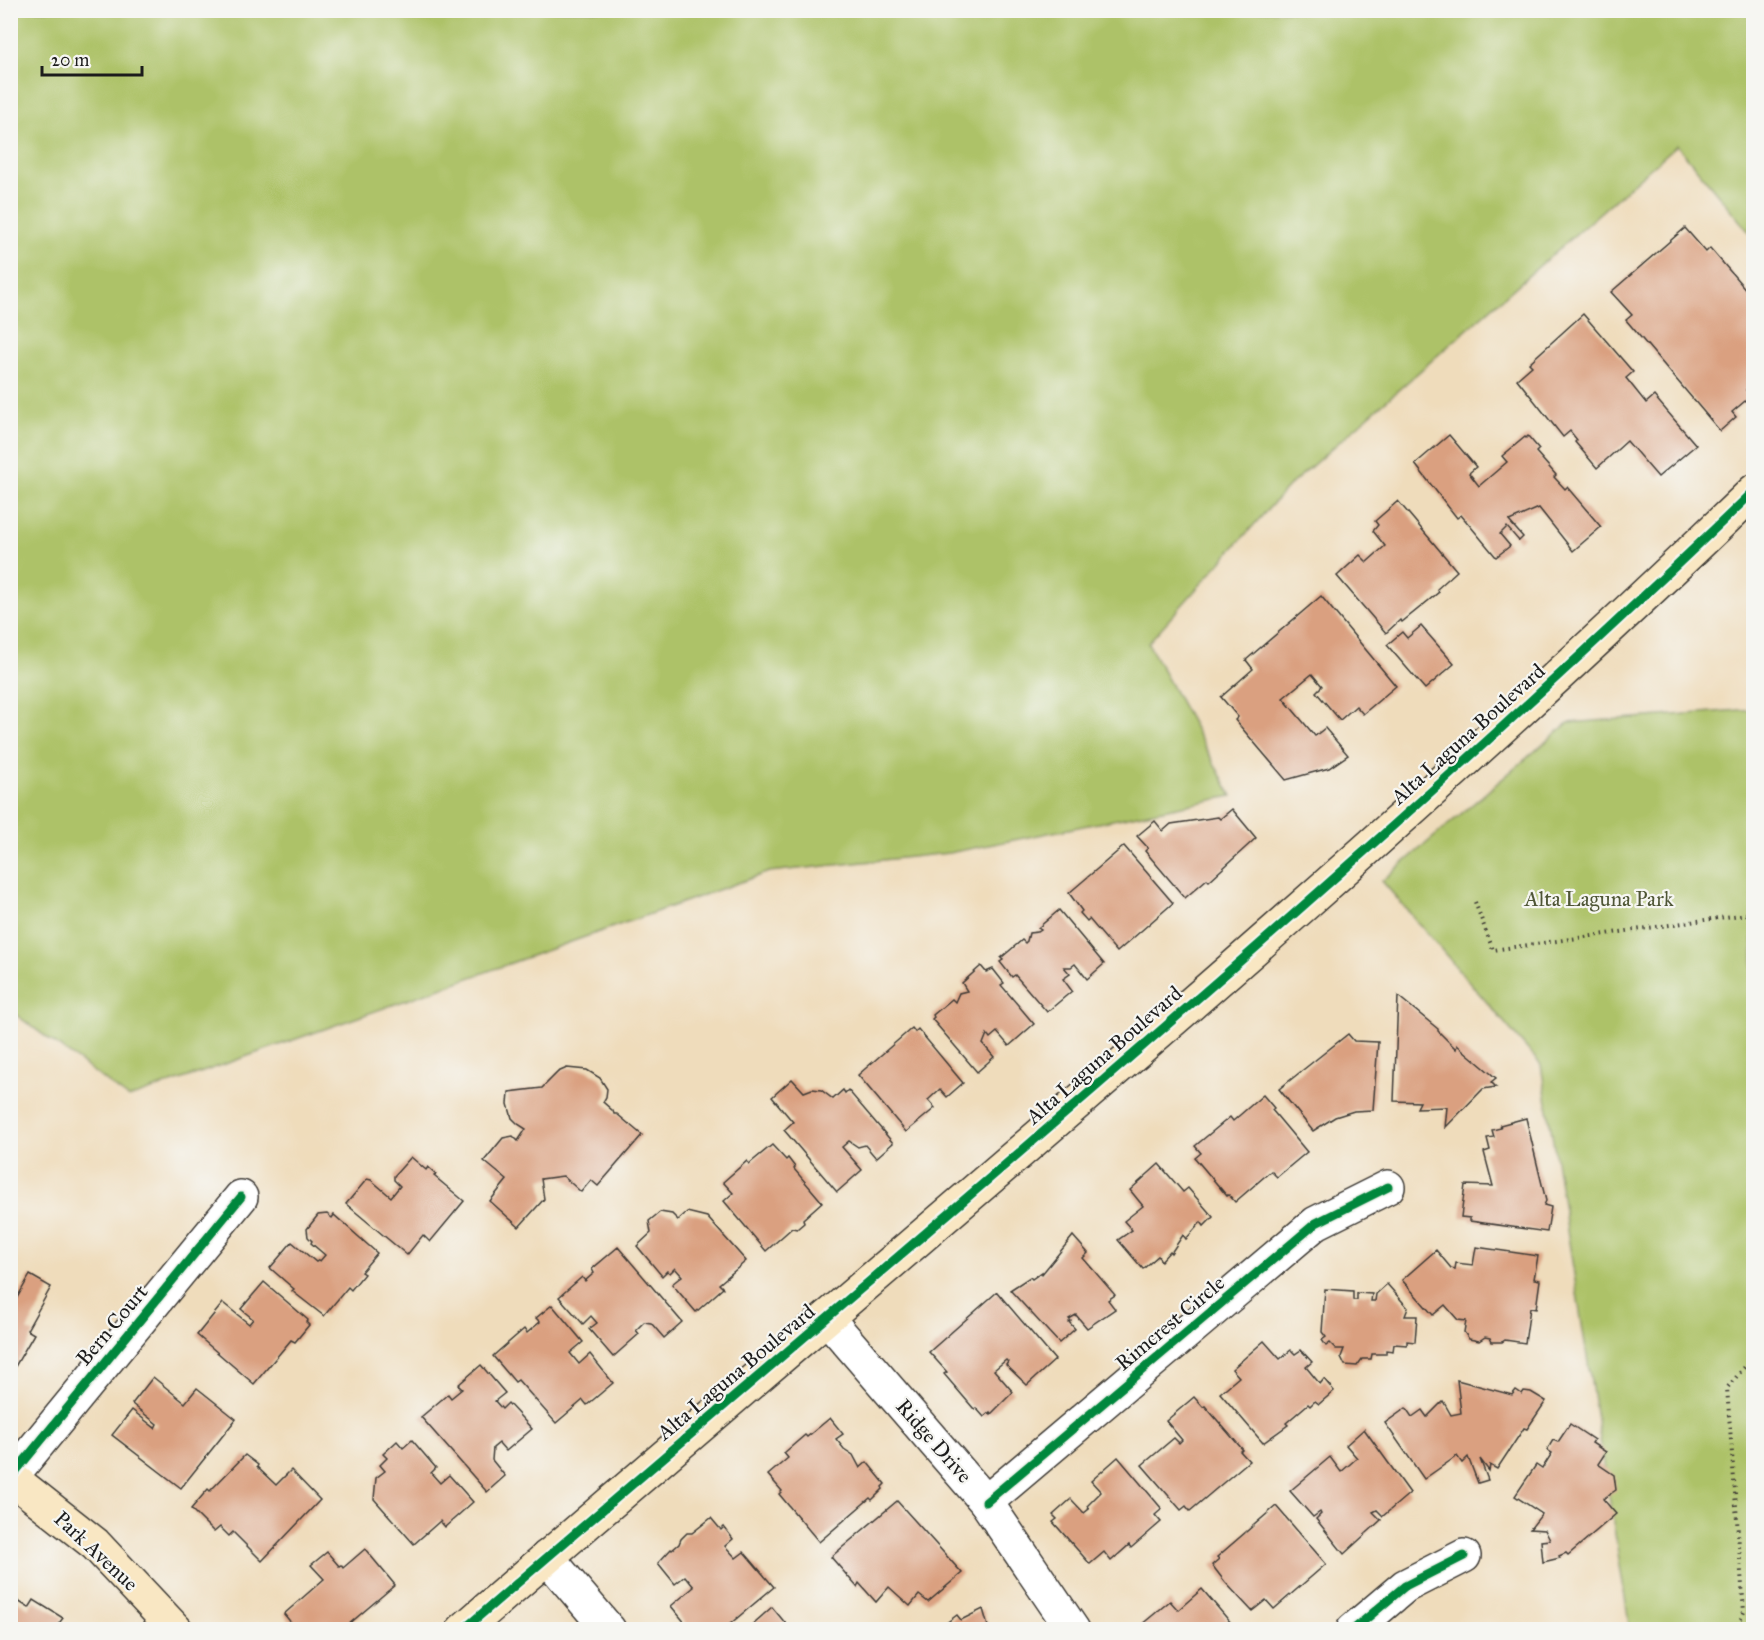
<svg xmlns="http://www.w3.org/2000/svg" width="1764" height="1640" font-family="'IM FELL Great Primer',serif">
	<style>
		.green { fill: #adc267; stroke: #646f42; stroke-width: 1.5 }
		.building { fill: #daa080 }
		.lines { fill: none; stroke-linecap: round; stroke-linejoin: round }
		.street-casing { stroke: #3c3934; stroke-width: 36 }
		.secondary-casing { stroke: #3c3934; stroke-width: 36 }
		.path { stroke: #3c3934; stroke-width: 4; stroke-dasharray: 1.5 4.5; stroke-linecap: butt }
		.street { stroke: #fff; stroke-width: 33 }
		.secondary { stroke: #f9e7c3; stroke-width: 33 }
		.cycleway-casing { stroke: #f6f6f2; stroke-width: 13 }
		.cycleway { stroke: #00873e; stroke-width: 9 }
		.labels { text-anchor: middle; stroke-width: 4.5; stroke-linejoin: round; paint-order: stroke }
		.street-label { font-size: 21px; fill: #1c1c1c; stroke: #f6f6f2 }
		.park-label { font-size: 21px; fill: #4f5636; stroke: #f6f6f2 }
	</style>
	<rect width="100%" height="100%" fill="#f6f6f2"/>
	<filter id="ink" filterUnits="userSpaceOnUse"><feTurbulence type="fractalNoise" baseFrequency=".0167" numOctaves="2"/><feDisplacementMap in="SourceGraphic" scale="12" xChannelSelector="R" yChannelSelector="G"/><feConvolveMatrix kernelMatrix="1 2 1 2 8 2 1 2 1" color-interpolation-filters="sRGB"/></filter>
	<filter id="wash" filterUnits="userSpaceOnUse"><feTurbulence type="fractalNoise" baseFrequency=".008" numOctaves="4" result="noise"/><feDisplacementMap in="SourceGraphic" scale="24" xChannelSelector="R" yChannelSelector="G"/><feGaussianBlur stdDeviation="1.35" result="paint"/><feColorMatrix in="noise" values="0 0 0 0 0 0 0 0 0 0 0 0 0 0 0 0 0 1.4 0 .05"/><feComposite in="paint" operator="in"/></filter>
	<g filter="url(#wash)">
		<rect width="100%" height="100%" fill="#efdcbb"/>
		<!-- green -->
		<g class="green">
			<polygon points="11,10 1753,11 1753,237 1677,145 1288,487 1148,643 1232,796 949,853 769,872 129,1098 11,1011"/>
			<polygon points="1753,709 1753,1629 1630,1629 1541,1065 1382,881 1568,723"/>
		</g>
		<g id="blocks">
			<!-- building -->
			<g class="building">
				<polygon points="1685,228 1706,252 1710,248 1754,299 1754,380 1746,390 1751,396 1732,412 1736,417 1720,431 1626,320 1632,315 1611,292"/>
				<polygon points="1583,314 1633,372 1626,378 1646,403 1654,396 1696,445 1658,477 1627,441 1597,468 1575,442 1577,440 1570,431 1563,437 1517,379 1532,366 1529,363"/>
				<polygon points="1449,435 1476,467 1469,473 1479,486 1507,462 1502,456 1525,437 1526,438 1528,436 1539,449 1536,452 1556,475 1554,477 1565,489 1567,487 1601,527 1573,551 1539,508 1509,521 1523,537 1519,541 1507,527 1500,534 1510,546 1496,557 1461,515 1457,518 1415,464"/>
				<polygon points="1398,501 1457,571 1437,589 1439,592 1402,622 1400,620 1386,633 1337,576 1360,555 1367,562 1385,546 1373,531 1378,525 1375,521"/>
				<polygon points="1321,596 1396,686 1363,714 1356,706 1340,720 1316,692 1322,686 1312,674 1283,698 1315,736 1325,728 1348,755 1329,768 1286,780 1235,720 1238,717 1221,697 1253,669 1246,660"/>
				<polygon points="1421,626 1454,664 1425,689 1387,645 1402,632 1407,638"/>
				<polygon points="1232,809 1256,838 1209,881 1207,879 1185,898 1145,851 1148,848 1137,836 1155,821 1163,831 1171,824 1218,817 1220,819"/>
				<polygon points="1124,846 1173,903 1117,952 1089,919 1087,921 1080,913 1082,911 1069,893"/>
				<polygon points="1059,910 1104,964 1087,979 1075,964 1071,967 1064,967 1070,974 1063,979 1072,991 1047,1012 1015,975 1012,977 1000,962 1003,960 1001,958 1022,940 1025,943 1027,941 1029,933 1038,932 1041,930 1038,928"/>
				<polygon points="981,966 986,972 993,969 1004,983 1001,985 1034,1024 1009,1046 997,1032 990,1038 987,1034 983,1044 994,1057 977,1072 932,1019 934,1017 933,1015 952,999 955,1002 959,993 967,991 962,983"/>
				<polygon points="1398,996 1438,1029 1438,1031 1456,1049 1457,1045 1496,1078 1491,1082 1496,1087 1483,1089 1445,1128 1447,1107 1417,1108 1420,1102 1394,1101"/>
				<polygon points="912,1028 915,1032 918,1029 963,1083 947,1097 940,1089 928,1100 935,1108 906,1132 858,1075"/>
				<polygon points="1348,1034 1354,1041 1378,1042 1373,1110 1354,1111 1335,1117 1313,1131 1279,1089"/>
				<polygon points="567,1068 587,1070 600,1078 607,1089 606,1097 603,1102 613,1111 614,1114 617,1114 642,1135 598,1186 591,1180 581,1192 563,1176 541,1179 544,1199 519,1227 490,1201 507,1180 484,1161 503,1138 513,1136 518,1141 526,1129 518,1124 512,1118 508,1104 509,1092 542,1088 558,1072"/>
				<polygon points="792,1079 804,1092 812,1089 821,1090 833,1099 843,1090 845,1093 848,1090 893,1143 876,1158 865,1145 858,1147 849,1141 842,1147 862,1170 837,1192 784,1130 793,1122 772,1097"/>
				<polygon points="1263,1095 1274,1108 1272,1110 1307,1152 1277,1177 1271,1171 1235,1202 1229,1195 1227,1196 1195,1158 1201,1153 1195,1146 1230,1117 1233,1121"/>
				<polygon points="1526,1118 1546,1201 1544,1205 1551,1207 1547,1232 1470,1221 1470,1218 1461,1217 1465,1185 1493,1186 1484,1152 1490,1150 1487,1138 1494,1137 1492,1130 1501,1128 1500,1125"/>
				<polygon points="772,1145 786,1160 788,1158 795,1167 794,1169 822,1202 803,1219 804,1223 797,1229 792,1228 766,1251 724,1201 733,1193 723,1182 747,1161 749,1164"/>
				<polygon points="411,1157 426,1170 428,1167 436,1174 434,1176 464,1201 430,1242 423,1235 407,1255 346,1204 367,1179 371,1180 391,1197 400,1186 394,1180 394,1176"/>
				<polygon points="1159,1164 1183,1192 1188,1188 1213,1217 1204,1226 1201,1222 1186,1239 1183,1235 1171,1253 1170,1251 1161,1261 1158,1256 1143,1269 1118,1240 1132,1230 1124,1221 1143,1206 1130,1190"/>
				<polygon points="660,1212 672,1214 678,1220 687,1212 707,1217 746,1261 719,1284 723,1288 696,1312 672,1284 682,1276 675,1268 670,1273 667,1271 662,1276 637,1246 651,1233 649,1221"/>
				<polygon points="327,1214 332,1218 334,1215 377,1253 361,1272 364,1274 351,1290 348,1287 324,1316 292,1291 294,1289 270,1268 292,1242 316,1262 319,1260 320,1261 325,1255 311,1243 312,1241 308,1237 307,1229 318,1215"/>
				<polygon points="1073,1236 1088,1253 1083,1258 1115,1295 1108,1300 1115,1309 1087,1328 1076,1315 1069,1319 1071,1321 1069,1322 1075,1329 1059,1343 1010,1290 1030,1277 1032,1279 1042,1272 1042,1274"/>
				<polygon points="618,1247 682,1322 664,1338 651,1323 644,1322 636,1330 639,1334 613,1357 589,1329 597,1323 591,1316 583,1324 559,1297 582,1277 585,1281 594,1273 592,1269"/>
				<polygon points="1476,1247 1538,1256 1534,1279 1540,1280 1536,1309 1530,1308 1525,1343 1505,1340 1502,1342 1492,1342 1490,1338 1485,1337 1479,1341 1469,1339 1464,1332 1466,1321 1458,1320 1445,1305 1433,1315 1402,1280 1436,1250 1451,1268 1455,1269 1456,1263 1473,1265"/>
				<polygon points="30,1275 51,1287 27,1330 34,1334 13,1370 10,1368 10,1303 13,1305"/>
				<polygon points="264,1282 308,1320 306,1322 309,1325 295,1342 291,1340 254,1384 197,1335 223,1303 249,1324 253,1319 241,1309"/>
				<polygon points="1387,1284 1408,1308 1405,1316 1417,1316 1415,1342 1407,1341 1407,1345 1394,1344 1393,1351 1386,1350 1386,1354 1372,1354 1371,1359 1362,1359 1357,1366 1345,1365 1341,1357 1344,1349 1336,1349 1330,1343 1326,1346 1322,1340 1326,1337 1322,1332 1325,1289 1353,1291 1353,1300 1357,1300 1357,1293 1372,1294 1371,1301 1375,1301 1376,1294"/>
				<polygon points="997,1292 1055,1360 1027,1385 1006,1365 1008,1362 1006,1360 994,1370 1013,1392 991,1414 990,1412 984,1417 976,1408 974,1409 944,1374 947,1372 929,1352"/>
				<polygon points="552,1305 583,1342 570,1353 579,1364 590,1354 613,1383 587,1405 583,1400 556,1423 518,1380 515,1382 493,1356 524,1329 527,1333 540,1322 536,1318"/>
				<polygon points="1264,1341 1280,1359 1291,1350 1295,1354 1301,1350 1312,1362 1306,1367 1320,1384 1324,1379 1334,1391 1319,1404 1315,1401 1310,1406 1308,1404 1286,1423 1288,1425 1263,1443 1220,1393 1239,1377 1232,1369"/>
				<polygon points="481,1365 505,1393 495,1401 502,1409 508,1403 532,1429 506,1451 499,1443 493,1448 492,1460 505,1476 487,1492 421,1417 448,1394 451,1398 462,1389 458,1385"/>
				<polygon points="153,1377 185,1403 197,1388 236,1419 181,1488 112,1435 132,1410 155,1428 157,1424 132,1404"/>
				<polygon points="1457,1380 1512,1395 1516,1390 1522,1394 1524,1391 1531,1392 1546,1401 1527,1429 1524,1428 1497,1469 1490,1465 1489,1471 1480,1459 1488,1480 1478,1483 1468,1457 1462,1463 1457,1456 1424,1479 1385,1423 1406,1408 1412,1417 1422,1410 1427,1417 1443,1401 1451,1415 1461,1413"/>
				<polygon points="1194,1397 1203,1407 1205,1406 1243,1450 1240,1451 1249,1461 1190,1511 1186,1506 1181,1510 1142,1465 1174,1438 1179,1443 1182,1440 1166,1421"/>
				<polygon points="830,1418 843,1434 836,1439 844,1449 853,1455 860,1468 867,1462 885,1484 882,1487 883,1489 872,1500 870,1498 819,1542 779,1494 782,1491 768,1475 788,1458 784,1453 805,1435 807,1437"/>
				<polygon points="1570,1424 1594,1440 1592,1443 1606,1452 1598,1464 1614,1475 1616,1490 1603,1499 1616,1514 1568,1555 1566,1553 1559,1556 1560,1558 1543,1562 1541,1541 1550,1540 1545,1530 1530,1529 1542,1514 1515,1496 1536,1465 1542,1469 1552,1453 1547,1450 1553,1440 1558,1442"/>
				<polygon points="1364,1429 1410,1493 1383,1516 1377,1510 1373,1512 1381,1520 1344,1554 1316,1519 1321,1514 1320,1512 1313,1517 1290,1491 1330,1457 1341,1472 1357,1458 1346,1445"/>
				<polygon points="412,1440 436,1468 431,1473 440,1483 449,1475 473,1502 445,1527 440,1521 414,1544 374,1499 376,1478 385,1471 380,1465 387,1458 383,1454 397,1441 403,1448"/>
				<polygon points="245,1455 258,1465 257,1467 276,1485 291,1470 320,1500 262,1561 233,1532 229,1536 220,1527 214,1532 191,1509 208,1489 210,1491"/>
				<polygon points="1118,1457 1162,1509 1155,1515 1161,1522 1131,1548 1129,1545 1111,1561 1104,1552 1090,1564 1053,1522 1057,1519 1053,1515 1071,1499 1084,1513 1089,1509 1087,1506 1101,1492 1091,1481"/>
				<polygon points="897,1501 962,1573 928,1602 919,1595 910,1606 889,1587 876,1602 859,1583 857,1587 831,1557"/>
				<polygon points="1276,1506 1326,1564 1274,1609 1266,1600 1252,1611 1225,1582 1212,1565 1219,1559 1217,1557"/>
				<polygon points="711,1518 721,1530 724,1527 733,1539 725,1546 736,1558 744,1552 774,1587 730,1624 732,1626 727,1630 691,1630 671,1606 694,1587 685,1576 675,1584 658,1563 671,1549 672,1550 679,1544 681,1539 687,1533 692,1533"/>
				<polygon points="365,1549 395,1585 342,1630 297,1630 284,1614 324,1579 311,1565 327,1552 339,1566 341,1565 343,1568"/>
				<polygon points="1202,1589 1237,1630 1145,1630 1141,1625 1170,1601 1178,1610"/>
				<polygon points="13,1598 29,1608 34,1600 63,1618 57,1626 60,1627 58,1630 10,1630 10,1603"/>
				<polygon points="772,1607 791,1630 746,1630"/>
				<polygon points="983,1609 989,1630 937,1630 957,1615 961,1620"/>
			</g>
		</g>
	</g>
	<g filter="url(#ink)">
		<use href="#blocks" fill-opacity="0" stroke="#3c3934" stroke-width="1.5"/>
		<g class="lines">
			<!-- street casing -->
			<g class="street-casing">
				<g id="street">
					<polyline points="827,1318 986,1502 1073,1630"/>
					<polyline points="11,1477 241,1197"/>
					<polyline points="986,1502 1316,1223 1388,1187"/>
					<polyline points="547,1557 609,1630"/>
					<polyline points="1353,1630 1405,1586 1464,1556"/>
				</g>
			</g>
			<!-- secondary casing -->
			<g class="secondary-casing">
				<g id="secondary">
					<polyline points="10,1477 95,1544 176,1630"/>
					<path d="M463 1630C897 1254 1341 890 1754 491"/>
				</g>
			</g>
			<!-- path -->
			<g class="path">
				<polyline points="1475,902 1493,950 1754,913"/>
				<polyline points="1736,1630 1744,1612 1727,1388 1754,1356"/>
			</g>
			<!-- street -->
			<use href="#street" class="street"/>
			<!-- secondary -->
			<use href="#secondary" class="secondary"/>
			<!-- cycleway casing -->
			<g class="cycleway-casing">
				<g id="cycleway">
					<polyline points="11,1477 241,1197"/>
					<polyline points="986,1502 1316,1223 1388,1187"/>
					<path d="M463 1630C897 1254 1341 890 1754 491"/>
					<polyline points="1353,1630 1405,1586 1464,1556"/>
				</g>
			</g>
			<!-- cycleway -->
			<use href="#cycleway" class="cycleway"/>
		</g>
	</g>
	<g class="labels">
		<!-- street labels -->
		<g class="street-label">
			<text transform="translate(1468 734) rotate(-42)" y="7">Alta Laguna Boulevard</text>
			<text transform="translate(1104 1055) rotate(-41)" y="7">Alta Laguna Boulevard</text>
			<text transform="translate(1170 1323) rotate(-40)" y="7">Rimcrest Circle</text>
			<text transform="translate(112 1325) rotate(-50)" y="7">Bern Court</text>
			<text transform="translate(736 1372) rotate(-40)" y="7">Alta Laguna Boulevard</text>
			<text transform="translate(934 1441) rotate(49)" y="7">Ridge Drive</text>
			<text transform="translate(96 1551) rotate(43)" y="7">Park Avenue</text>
		</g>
		<!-- park labels -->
		<g class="park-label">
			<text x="1599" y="906">Alta Laguna Park</text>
		</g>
	</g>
	<!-- margin -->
	<rect width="1764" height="1640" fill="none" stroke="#f6f6f2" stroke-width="36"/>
	<!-- scale -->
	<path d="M42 66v9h100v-9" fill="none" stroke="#1c1c1c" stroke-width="3"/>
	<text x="51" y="66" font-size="18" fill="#1c1c1c" stroke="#f6f6f2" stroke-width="4.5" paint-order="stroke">20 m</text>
</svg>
